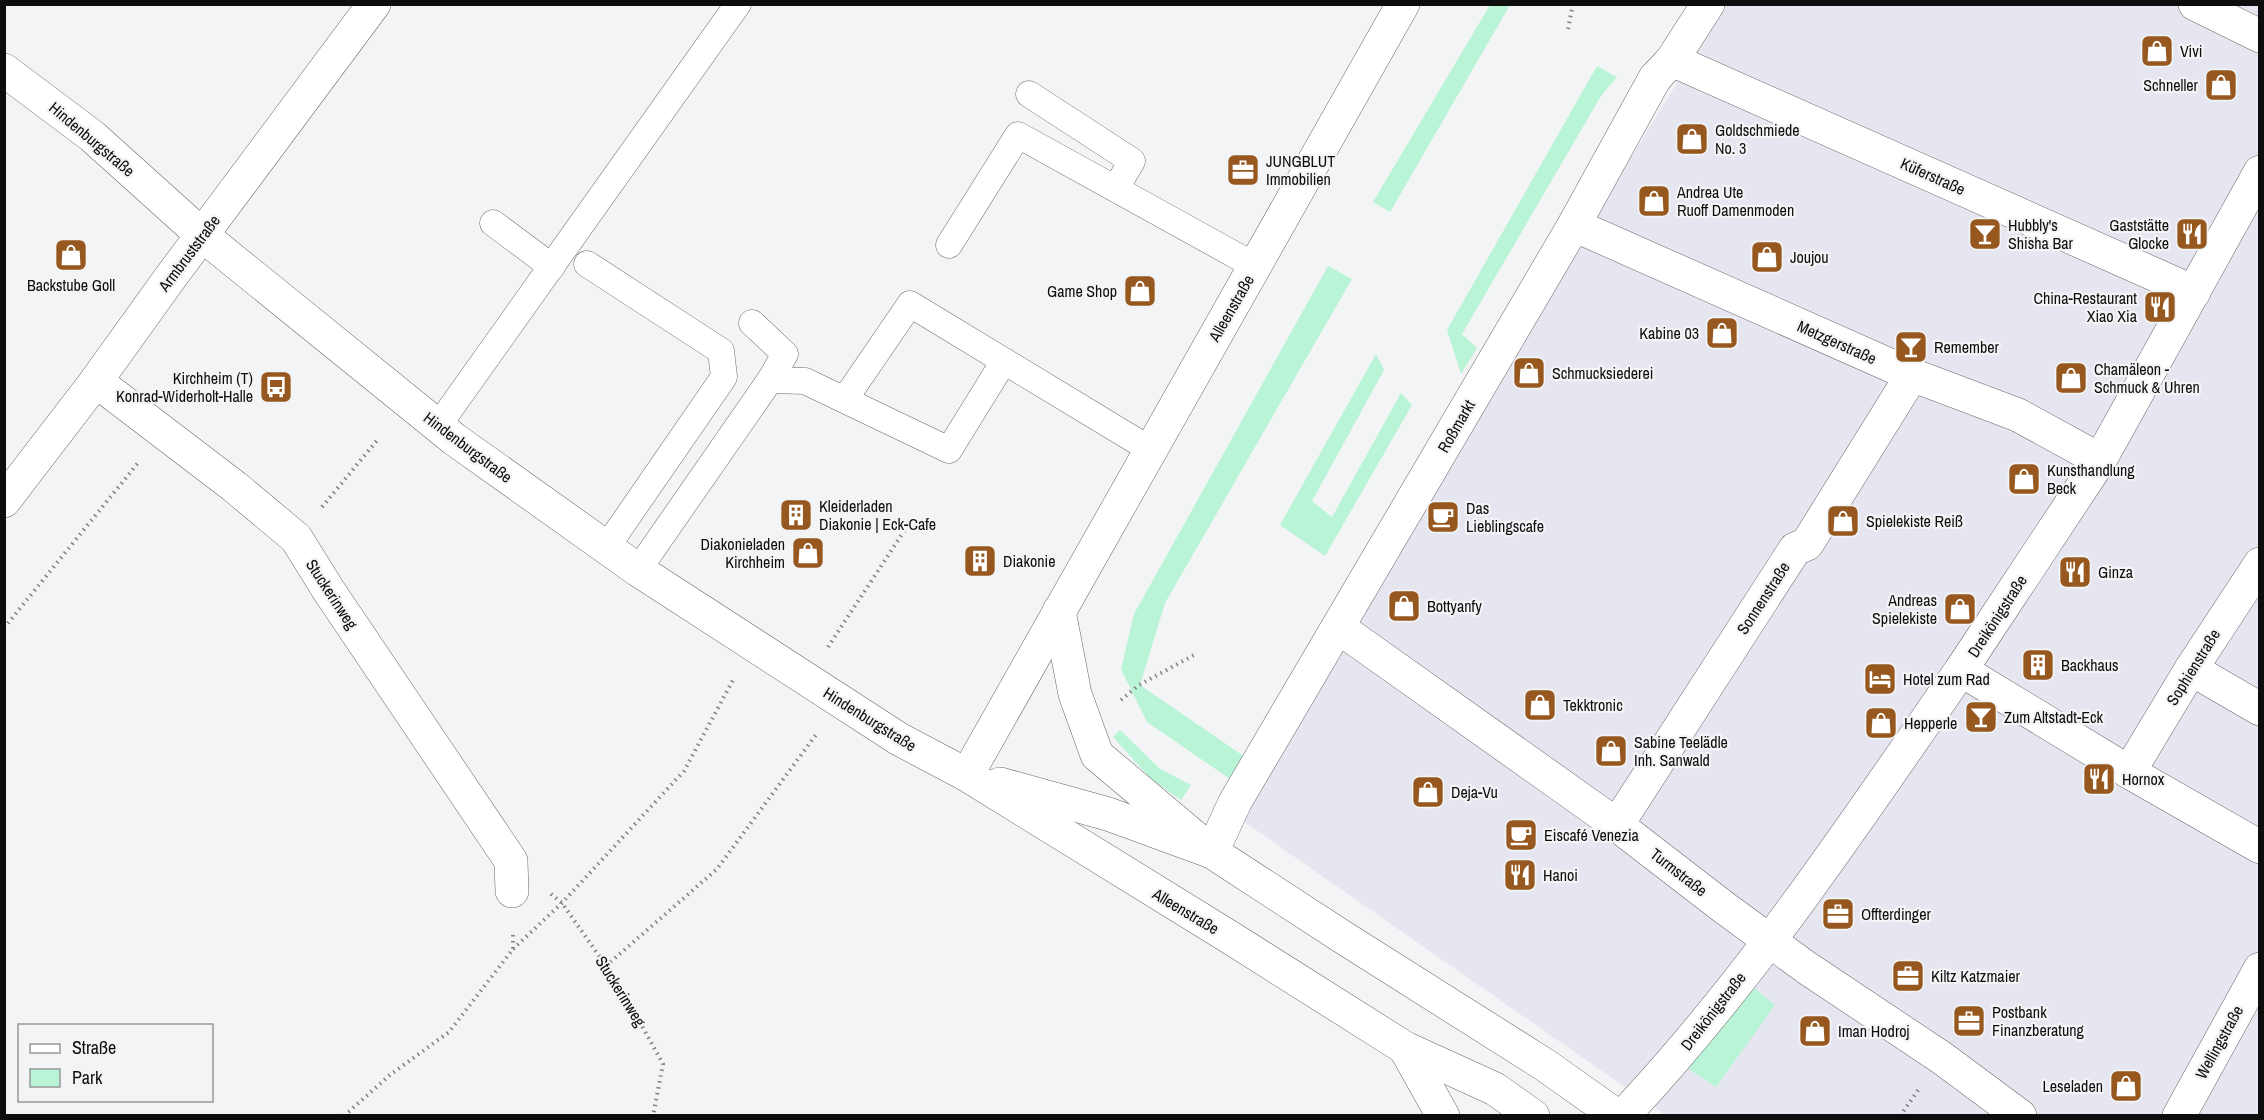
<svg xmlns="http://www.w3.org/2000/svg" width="2264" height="1120" font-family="'Archivo Narrow',sans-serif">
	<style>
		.built { fill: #e5e6f0 }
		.green { fill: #baf4d6 }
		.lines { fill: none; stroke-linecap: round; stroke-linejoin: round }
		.service-casing { stroke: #69696c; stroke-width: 27 }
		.pedestrian-casing { stroke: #69696c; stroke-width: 34 }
		.minor-casing { stroke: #69696c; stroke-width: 34 }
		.tertiary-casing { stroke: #69696c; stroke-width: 34 }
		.secondary-casing { stroke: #69696c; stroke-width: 34 }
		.path { stroke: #818283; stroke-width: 4; stroke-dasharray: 1.5 4.5; stroke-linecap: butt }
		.service { stroke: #fff; stroke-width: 26 }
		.pedestrian { stroke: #fff; stroke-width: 33 }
		.minor { stroke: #fff; stroke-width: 33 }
		.tertiary { stroke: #fff; stroke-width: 33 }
		.secondary { stroke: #fff; stroke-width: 33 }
		.labels { text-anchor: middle; stroke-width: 4.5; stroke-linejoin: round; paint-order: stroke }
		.poi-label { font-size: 16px; fill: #0c0d0d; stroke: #f3f4f6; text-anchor: start }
		.street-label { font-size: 16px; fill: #0c0d0d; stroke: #f3f4f6 }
	</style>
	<rect width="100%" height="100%" fill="#f3f4f6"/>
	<!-- built -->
	<polygon class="built" points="1725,5 2259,5 2259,1115 1665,1115 1243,821 1579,242"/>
	<!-- green -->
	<g class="green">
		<polygon points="1490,5 1510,5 1390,212 1373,202"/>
		<polygon points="1597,66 1617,77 1601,96 1462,334 1477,348 1461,374 1447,330"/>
		<polygon points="1328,266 1352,279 1165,603 1140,685 1245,757 1230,779 1147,722 1121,669 1134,614"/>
		<polygon points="1376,354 1384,370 1312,501 1332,517 1401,393 1412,405 1325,556 1280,525"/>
		<polygon points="1120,730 1160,769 1191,785 1181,800 1152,780 1113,737"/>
		<polygon points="1753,987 1775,1005 1716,1087 1687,1068"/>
	</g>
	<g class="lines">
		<!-- service casing -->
		<g class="service-casing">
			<g id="service">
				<polyline points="1029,94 1132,161 1116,188"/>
				<polyline points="493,223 552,267"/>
				<polyline points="949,245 1018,135 1255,266"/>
				<polyline points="587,264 721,351 724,377 606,548"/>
				<polyline points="752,323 785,354 770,380"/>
				<polyline points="845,399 910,304 1151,450"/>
				<polyline points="438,426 738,4"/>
				<polyline points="638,570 770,380 805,381 949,450 1004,361"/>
			</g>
		</g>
		<!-- pedestrian casing -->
		<g class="pedestrian-casing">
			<g id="pedestrian">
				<polyline points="2195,4 2260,36"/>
				<polyline points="1672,60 2194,292"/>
				<polyline points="1656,77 1672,60 1708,4"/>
				<polyline points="1574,225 1912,375 2018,415 2100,460"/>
				<polyline points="1961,670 2100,460 2260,172"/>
				<polyline points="1617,825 1795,549 1807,544 1912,375"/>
			</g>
		</g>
		<!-- minor casing -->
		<g class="minor-casing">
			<g id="minor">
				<polyline points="96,381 235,487 296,538 329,591 511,861 512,891"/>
				<polyline points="4,501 96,381 170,278 374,4"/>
				<polyline points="1338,627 1617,825 1726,909 1807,968 1942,1058 2020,1116"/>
				<polyline points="2191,669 2260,709"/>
				<polyline points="2129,772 2191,669 2260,564"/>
				<polyline points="1212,852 1235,802 1574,225 1655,78"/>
				<path d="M1623 1116C1751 980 1855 823 1961 670L2129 772 2260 847"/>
				<polyline points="2179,1116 2260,969"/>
			</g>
		</g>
		<!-- tertiary casing -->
		<g class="tertiary-casing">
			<g id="tertiary">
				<polyline points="1059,611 1075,694 1097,755 1211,851"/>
				<polyline points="967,775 1403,4"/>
			</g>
		</g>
		<!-- secondary casing -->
		<g class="secondary-casing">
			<g id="secondary">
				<polyline points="4,70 92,136 202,235 454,439 638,570 899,739 967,775 1231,938 1405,1048 1495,1089 1533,1116"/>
				<polyline points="1000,784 1108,814 1212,852 1341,936 1545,1065 1617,1116"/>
				<polyline points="1405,1048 1443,1116"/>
			</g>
		</g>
		<!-- path -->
		<g class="path">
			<polyline points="1568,29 1573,4"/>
			<polyline points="322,507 379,438"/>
			<polyline points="4,628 138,463"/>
			<polyline points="828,647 910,522"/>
			<polyline points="1121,700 1139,685 1196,654"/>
			<polyline points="551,894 562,903 618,983 663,1064 653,1116"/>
			<polyline points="513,949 562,903 684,771 733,680"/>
			<polyline points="606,966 717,869 818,732"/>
			<polyline points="344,1116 390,1075 449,1032 513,949 513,931"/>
			<polyline points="1900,1116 1919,1089"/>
		</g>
		<!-- service -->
		<use href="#service" class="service"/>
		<!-- pedestrian -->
		<use href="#pedestrian" class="pedestrian"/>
		<!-- minor -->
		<use href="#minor" class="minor"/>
		<!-- tertiary -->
		<use href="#tertiary" class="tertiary"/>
		<!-- secondary -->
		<use href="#secondary" class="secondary"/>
	</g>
	<!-- icons -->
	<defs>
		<g id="shop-square" transform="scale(1.725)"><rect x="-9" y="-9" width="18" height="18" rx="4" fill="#96581e" stroke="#f3f4f6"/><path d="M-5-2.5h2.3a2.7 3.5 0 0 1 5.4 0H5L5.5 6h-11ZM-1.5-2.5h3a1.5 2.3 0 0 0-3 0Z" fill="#fff"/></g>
		<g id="office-square" transform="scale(1.725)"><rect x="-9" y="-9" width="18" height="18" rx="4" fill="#96581e" stroke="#f3f4f6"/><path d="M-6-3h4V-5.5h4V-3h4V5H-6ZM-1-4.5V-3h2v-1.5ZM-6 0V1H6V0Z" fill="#fff"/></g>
		<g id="bar-square" transform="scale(1.725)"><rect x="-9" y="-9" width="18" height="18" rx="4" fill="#96581e" stroke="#f3f4f6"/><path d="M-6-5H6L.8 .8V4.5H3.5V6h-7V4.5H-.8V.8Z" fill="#fff"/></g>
		<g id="restaurant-square" transform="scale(1.725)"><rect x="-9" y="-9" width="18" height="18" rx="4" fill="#96581e" stroke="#f3f4f6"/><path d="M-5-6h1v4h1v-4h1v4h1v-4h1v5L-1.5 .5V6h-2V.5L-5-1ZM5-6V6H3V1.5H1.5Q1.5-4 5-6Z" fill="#fff"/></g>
		<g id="bus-square" transform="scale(1.725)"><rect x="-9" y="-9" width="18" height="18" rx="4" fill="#96581e" stroke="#f3f4f6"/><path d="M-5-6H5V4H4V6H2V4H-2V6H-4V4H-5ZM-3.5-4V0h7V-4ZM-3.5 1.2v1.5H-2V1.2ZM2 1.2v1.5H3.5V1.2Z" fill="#fff"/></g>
		<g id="building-square" transform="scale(1.725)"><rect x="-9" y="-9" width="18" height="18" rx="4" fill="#96581e" stroke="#f3f4f6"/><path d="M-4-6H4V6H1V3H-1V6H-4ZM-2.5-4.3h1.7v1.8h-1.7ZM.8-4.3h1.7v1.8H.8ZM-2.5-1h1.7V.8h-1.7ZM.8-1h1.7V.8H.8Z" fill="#fff"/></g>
		<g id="cafe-square" transform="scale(1.725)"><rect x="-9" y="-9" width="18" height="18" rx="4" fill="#96581e" stroke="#f3f4f6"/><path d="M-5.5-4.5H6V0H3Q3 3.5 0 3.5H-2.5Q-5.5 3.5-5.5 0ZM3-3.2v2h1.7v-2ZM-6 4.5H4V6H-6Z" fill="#fff"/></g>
		<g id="hotel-square" transform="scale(1.725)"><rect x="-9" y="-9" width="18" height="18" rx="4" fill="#96581e" stroke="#f3f4f6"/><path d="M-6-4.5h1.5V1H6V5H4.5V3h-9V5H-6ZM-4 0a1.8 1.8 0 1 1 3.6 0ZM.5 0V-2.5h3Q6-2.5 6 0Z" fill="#fff"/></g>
	</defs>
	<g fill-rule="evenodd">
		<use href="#shop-square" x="2157" y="51"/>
		<use href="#shop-square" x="2221" y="85"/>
		<use href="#shop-square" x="1692" y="139"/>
		<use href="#office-square" x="1243" y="170"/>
		<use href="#shop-square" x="1654" y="201"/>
		<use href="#bar-square" x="1985" y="234"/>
		<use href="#restaurant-square" x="2192" y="234"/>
		<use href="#shop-square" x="71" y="255"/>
		<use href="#shop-square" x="1767" y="257"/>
		<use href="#shop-square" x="1140" y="291"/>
		<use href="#restaurant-square" x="2160" y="307"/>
		<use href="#shop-square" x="1722" y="333"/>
		<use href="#bar-square" x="1911" y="347"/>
		<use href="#shop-square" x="1529" y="373"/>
		<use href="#shop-square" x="2071" y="378"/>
		<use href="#bus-square" x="276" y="387"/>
		<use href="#shop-square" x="2024" y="479"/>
		<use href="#building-square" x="796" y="515"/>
		<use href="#cafe-square" x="1443" y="517"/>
		<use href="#shop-square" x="1843" y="521"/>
		<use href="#shop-square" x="808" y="553"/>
		<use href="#building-square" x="980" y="561"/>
		<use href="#restaurant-square" x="2075" y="572"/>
		<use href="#shop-square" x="1404" y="606"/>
		<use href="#shop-square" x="1960" y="609"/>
		<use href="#building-square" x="2038" y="665"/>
		<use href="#hotel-square" x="1880" y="679"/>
		<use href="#shop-square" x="1540" y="705"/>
		<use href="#bar-square" x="1981" y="717"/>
		<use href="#shop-square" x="1881" y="723"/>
		<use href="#shop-square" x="1611" y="751"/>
		<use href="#restaurant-square" x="2099" y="779"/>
		<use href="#shop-square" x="1428" y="792"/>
		<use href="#cafe-square" x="1521" y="835"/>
		<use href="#restaurant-square" x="1520" y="875"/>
		<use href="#office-square" x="1838" y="914"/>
		<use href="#office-square" x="1908" y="976"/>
		<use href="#office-square" x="1969" y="1021"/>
		<use href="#shop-square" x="1815" y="1031"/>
		<use href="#shop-square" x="2126" y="1086"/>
	</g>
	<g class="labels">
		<!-- poi labels -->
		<g class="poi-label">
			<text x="2180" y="57">Vivi</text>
			<text x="2198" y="91" text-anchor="end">Schneller</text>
			<text x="1715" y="136">Goldschmiede<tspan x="1715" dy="18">No. 3</tspan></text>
			<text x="1266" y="167">JUNGBLUT<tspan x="1266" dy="18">Immobilien</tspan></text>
			<text x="1677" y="198">Andrea Ute<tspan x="1677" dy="18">Ruoff Damenmoden</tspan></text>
			<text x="2008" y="231">Hubbly's<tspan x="2008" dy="18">Shisha Bar</tspan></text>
			<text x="2169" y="231" text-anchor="end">Gaststätte<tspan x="2169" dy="18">Glocke</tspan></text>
			<text x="1790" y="263">Joujou</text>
			<text x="71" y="291" text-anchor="middle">Backstube Goll</text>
			<text x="1117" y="297" text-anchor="end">Game Shop</text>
			<text x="2137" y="304" text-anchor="end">China-Restaurant<tspan x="2137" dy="18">Xiao Xia</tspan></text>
			<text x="1699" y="339" text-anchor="end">Kabine 03</text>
			<text x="1934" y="353">Remember</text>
			<text x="2094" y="375">Chamäleon -<tspan x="2094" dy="18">Schmuck &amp; Uhren</tspan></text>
			<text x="1552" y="379">Schmucksiederei</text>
			<text x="253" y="384" text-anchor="end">Kirchheim (T)<tspan x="253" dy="18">Konrad-Widerholt-Halle</tspan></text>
			<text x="2047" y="476">Kunsthandlung<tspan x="2047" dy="18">Beck</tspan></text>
			<text x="819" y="512">Kleiderladen<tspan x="819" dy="18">Diakonie | Eck-Cafe</tspan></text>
			<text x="1466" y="514">Das<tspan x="1466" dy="18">Lieblingscafe</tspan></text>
			<text x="1866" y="527">Spielekiste Reiß</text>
			<text x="785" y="550" text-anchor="end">Diakonieladen<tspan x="785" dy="18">Kirchheim</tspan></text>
			<text x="1003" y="567">Diakonie</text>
			<text x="2098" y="578">Ginza</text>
			<text x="1937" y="606" text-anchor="end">Andreas<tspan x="1937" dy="18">Spielekiste</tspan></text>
			<text x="1427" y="612">Bottyanfy</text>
			<text x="2061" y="671">Backhaus</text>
			<text x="1903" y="685">Hotel zum Rad</text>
			<text x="1563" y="711">Tekktronic</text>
			<text x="2004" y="723">Zum Altstadt-Eck</text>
			<text x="1904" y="729">Hepperle</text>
			<text x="1634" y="748">Sabine Teelädle<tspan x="1634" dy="18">Inh. Sanwald</tspan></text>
			<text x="2122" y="785">Hornox</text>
			<text x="1451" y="798">Deja-Vu</text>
			<text x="1544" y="841">Eiscafé Venezia</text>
			<text x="1543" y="881">Hanoi</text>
			<text x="1861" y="920">Offterdinger</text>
			<text x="1931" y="982">Kiltz Katzmaier</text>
			<text x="1992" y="1018">Postbank<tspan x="1992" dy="18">Finanzberatung</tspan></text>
			<text x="1838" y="1037">Iman Hodroj</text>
			<text x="2103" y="1092" text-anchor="end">Leseladen</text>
		</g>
		<!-- street labels -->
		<g class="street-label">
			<text transform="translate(92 139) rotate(40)" y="6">Hindenburgstraße</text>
			<text transform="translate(1933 176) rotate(24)" y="6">Küferstraße</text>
			<text transform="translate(189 253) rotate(-53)" y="6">Armbruststraße</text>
			<text transform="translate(1231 308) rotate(-60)" y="6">Alleenstraße</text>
			<text transform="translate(1837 342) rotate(24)" y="6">Metzgerstraße</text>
			<text transform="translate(1456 426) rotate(-60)" y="6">Roßmarkt</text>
			<text transform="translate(468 447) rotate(37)" y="6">Hindenburgstraße</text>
			<text transform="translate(332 594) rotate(57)" y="6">Stuckerinweg</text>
			<text transform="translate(1763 598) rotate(-57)" y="6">Sonnenstraße</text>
			<text transform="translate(1997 616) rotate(-57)" y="6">Dreikönigstraße</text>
			<text transform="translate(2193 667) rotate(-58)" y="6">Sophienstraße</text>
			<text transform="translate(870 719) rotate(32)" y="6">Hindenburgstraße</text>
			<text transform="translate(1679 872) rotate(38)" y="6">Turmstraße</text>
			<text transform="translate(1186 911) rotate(31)" y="6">Alleenstraße</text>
			<text transform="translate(621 991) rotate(58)" y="6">Stuckerinweg</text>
			<text transform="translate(1713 1011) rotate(-52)" y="6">Dreikönigstraße</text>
			<text transform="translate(2219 1042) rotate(-61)" y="6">Wellingstraße</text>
		</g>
	</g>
	<!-- border -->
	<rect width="2264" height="1120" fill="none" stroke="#0c0d0d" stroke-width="12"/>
	<!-- legend -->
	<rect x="18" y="1024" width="195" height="78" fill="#f3f4f6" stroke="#979899" stroke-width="1.5"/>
	<rect x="30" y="1044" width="30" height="9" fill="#ffffff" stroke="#979899" stroke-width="1.5"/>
	<text x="72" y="1054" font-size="18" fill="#0c0d0d">Straße</text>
	<rect x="30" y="1069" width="30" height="18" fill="#baf4d6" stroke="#979899" stroke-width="1.5"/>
	<text x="72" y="1084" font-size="18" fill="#0c0d0d">Park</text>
</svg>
